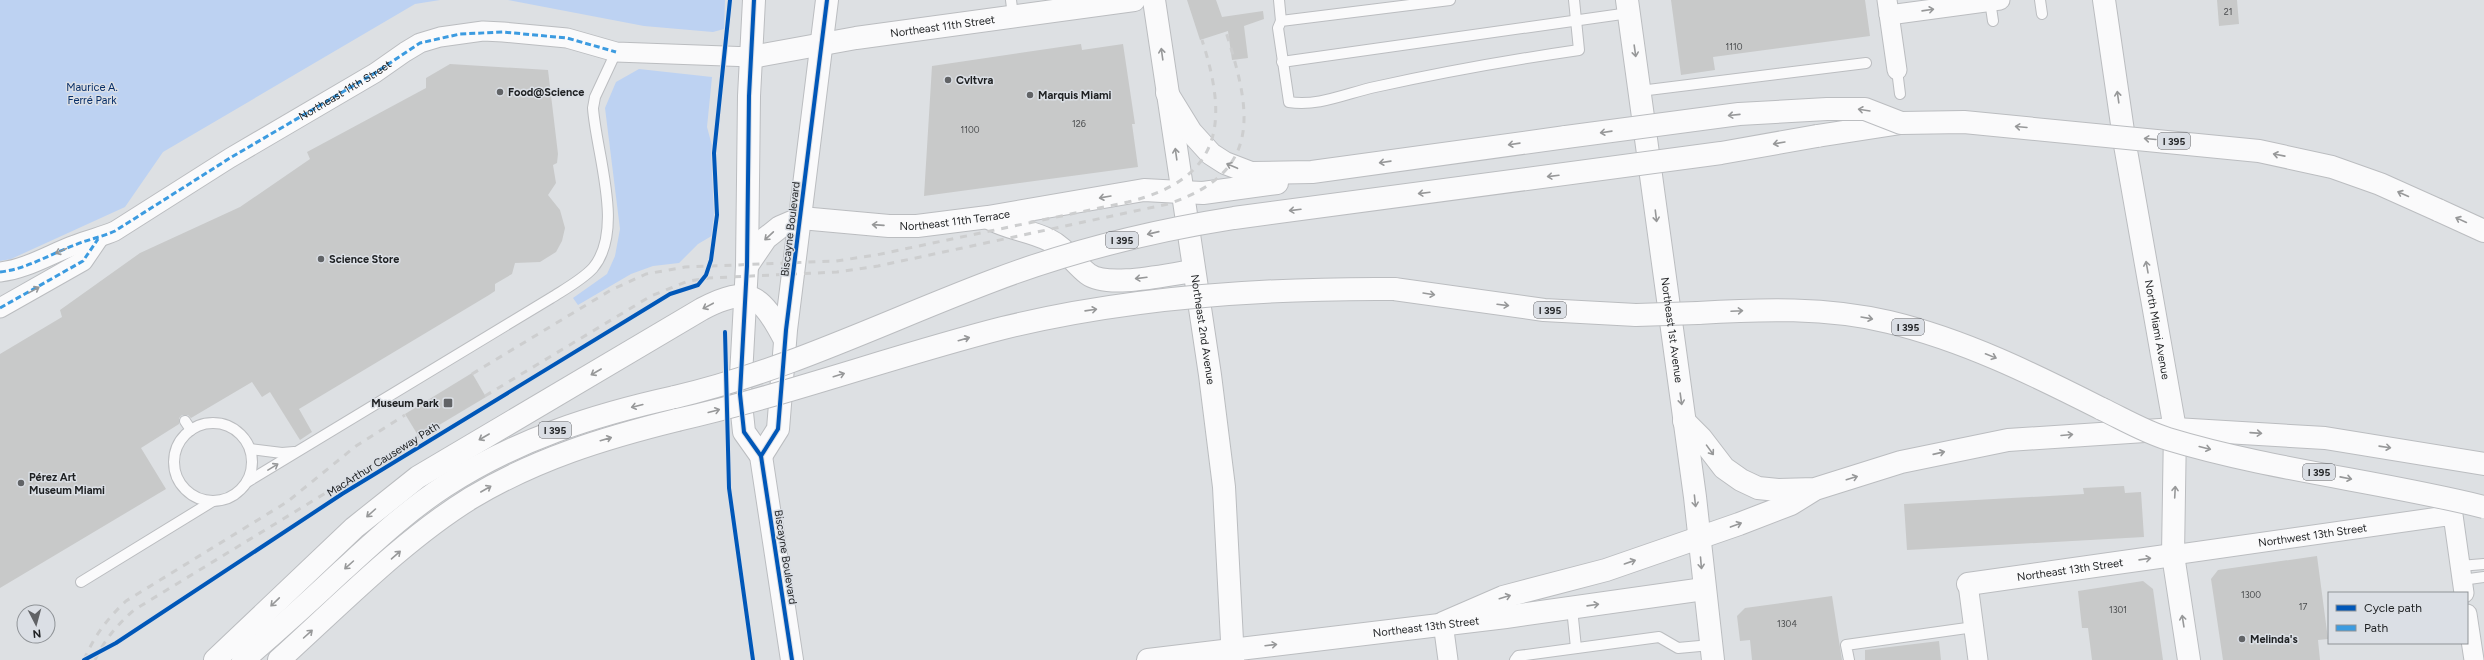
<svg xmlns="http://www.w3.org/2000/svg" width="2484" height="660" font-family="Figtree,sans-serif">
	<style>
		.green { fill: #bdd2f2 }
		.building { fill: #c8c9c9 }
		.lines { fill: none; stroke-linecap: round; stroke-linejoin: round }
		.lane-casing { stroke: #bbbdc0; stroke-width: 12 }
		.street-casing { stroke: #bbbdc0; stroke-width: 21 }
		.secondary-casing { stroke: #bbbdc0; stroke-width: 24 }
		.primary-casing { stroke: #bbbdc0; stroke-width: 24 }
		.highway-casing { stroke: #bbbdc0; stroke-width: 24 }
		.lane { stroke: #fafafb; stroke-width: 10 }
		.street { stroke: #fafafb; stroke-width: 19 }
		.secondary { stroke: #fafafb; stroke-width: 22 }
		.primary { stroke: #fafafb; stroke-width: 22 }
		.highway { stroke: #fafafb; stroke-width: 22 }
		.rail { stroke: #cdcecf; stroke-width: 3; stroke-dasharray: 7 7; stroke-linecap: butt }
		.highway-bridge-casing { stroke: #bbbdc0; stroke-width: 24; stroke-linecap: butt }
		.highway-bridge { stroke: #fafafb; stroke-width: 22 }
		.quiet { stroke: #3c9be0; stroke-width: 3; stroke-dasharray: 6 3; stroke-linecap: butt }
		.cycleway-casing { stroke: #dbdfe5; stroke-width: 6 }
		.cycleway { stroke: #0057b8; stroke-width: 4 }
		.oneway { stroke: #979899 }
		.poi-dot { fill: #616366; stroke: #dbdfe5; stroke-width: 1.5 }
		.labels { text-anchor: middle; stroke-width: 3; stroke-linejoin: round; paint-order: stroke }
		.number-label { font-size: 9px; fill: #484a4c }
		.shield { fill: #dbdfe5; stroke: #57595c; stroke-width: 1 }
		.shield-label { font-size: 10px; font-weight: bold; fill: #1e2022 }
		.street-label { font-size: 11px; fill: #1e2022; stroke: #dbdfe5 }
		.poi-label { font-size: 11px; font-weight: bold; fill: #1e2022; stroke: #dbdfe5; text-anchor: start }
		.park-label { font-size: 11px; fill: #072e68; stroke: #dbdfe5 }
	</style>
	<rect width="100%" height="100%" fill="#dde0e3"/>
	<!-- green -->
	<g class="green">
		<polygon points="0,0 440,0 415,4 163,152 125,207 11,259 0,261"/>
		<polygon points="508,0 725,0 724,29 713,32 644,26"/>
		<polygon points="639,69 712,77 707,127 714,153 717,215 715,234 698,244 679,263 653,266 631,274 578,305 573,298 607,274 615,256 620,229 605,108 616,82"/>
	</g>
	<!-- building -->
	<g class="building">
		<polygon points="1187,0 1216,0 1222,17 1263,11 1264,19 1244,26 1248,58 1232,60 1228,31 1200,40"/>
		<polygon points="1671,0 1865,0 1870,36 1713,57 1715,70 1681,75"/>
		<polygon points="2217,0 2237,0 2239,24 2219,26"/>
		<polygon points="1081,44 1082,50 1123,44 1135,124 1132,124 1138,167 924,196 932,66"/>
		<polygon points="450,64 548,70 558,154 557,163 553,165 556,183 548,195 560,210 565,228 562,241 556,252 540,262 515,263 512,274 495,284 495,291 489,295 299,409 312,432 300,440 270,392 262,397 252,382 191,418 188,415 182,415 179,418 179,424 141,448 166,489 0,588 0,354 62,317 60,310 140,253 240,207 310,159 307,152 426,88 426,78"/>
		<polygon points="472,373 486,397 419,437 405,414"/>
		<polygon points="2124,486 2125,493 2141,492 2144,537 1907,550 1904,504 2084,494 2083,488"/>
		<polygon points="2317,556 2328,639 2318,640 2320,660 2223,660 2211,579 2218,570"/>
		<polygon points="2143,581 2153,589 2163,660 2092,660 2088,628 2082,628 2078,591"/>
		<polygon points="1832,596 1842,660 1752,660 1750,640 1740,641 1737,616 1745,608"/>
		<polygon points="1939,641 1941,660 1865,660 1865,650"/>
	</g>
	<g class="lines">
		<!-- lane casing -->
		<g class="lane-casing">
			<g id="lane">
				<polyline points="1011,0 1013,16"/>
				<polyline points="1279,0 1281,21"/>
				<path d="M1450 0 1281 21 1278 28 1289 102C1318 107 1347 93 1375 87 1443 72 1510 60 1579 50L1574 0"/>
				<polyline points="2040,0 2042,14"/>
				<polyline points="1990,1 1993,21"/>
				<polyline points="1282,62 1629,13"/>
				<polyline points="1897,70 1900,94"/>
				<polyline points="1640,91 1866,63"/>
				<polyline points="185,421 191,430"/>
				<circle cx="213" cy="462" r="39"/>
				<polyline points="250,449 282,453 294,452"/>
				<path d="M247 482 551 298C565 289 582 280 593 268 625 230 596 153 593 108L595 97 616 52"/>
				<polyline points="2460,566 2484,564"/>
				<polyline points="2462,580 2484,577"/>
				<polyline points="81,582 213,501"/>
				<polyline points="1572,608 1576,648"/>
				<polyline points="1515,660 1518,656 1659,637 1678,648 1711,645"/>
				<polyline points="1849,660 1846,645 1974,627"/>
			</g>
		</g>
		<!-- street casing -->
		<g class="street-casing">
			<g id="street">
				<polyline points="1887,0 1897,70"/>
				<polyline points="1889,15 2000,0"/>
				<path id="s1" d="M0 272C27 269 50 254 75 245 89 239 102 237 115 231L230 158 375 73 405 52 420 43 440 37 483 31 503 32 567 38 616 52 752 57"/>
				<polyline points="0,308 83,261 98,239"/>
				<path id="s2" d="M2173 555 2453 515 2464 593"/>
				<polyline points="1968,584 1978,660"/>
				<polyline points="2467,614 2474,660"/>
				<polyline points="1443,623 1448,660"/>
			</g>
		</g>
		<!-- secondary casing -->
		<g class="secondary-casing">
			<g id="secondary">
				<path id="s3" d="M1154 0 1210 375 1224 487 1233 660"/>
				<path id="s4" d="M1627 0 1695 497 1713 660"/>
				<path id="s5" d="M2104 0 2125 145 2175 429 2173 555 2189 660"/>
				<path id="s6" d="M752 57 856 38 1134 0"/>
				<path id="s7" d="M1968 584 2173 555"/>
				<path id="s8" d="M1148 660 1506 617 1704 589"/>
			</g>
		</g>
		<!-- primary casing -->
		<g class="primary-casing">
			<g id="primary">
				<polyline points="754,0 749,96 747,266 740,394 744,432 761,456 792,660"/>
				<path d="M989 218C1008 229 1029 230 1049 240 1064 247 1075 264 1088 274 1108 289 1169 274 1194 271"/>
				<path id="s9" d="M747 266 766 238 780 227 801 218 889 226H917L988 217 1144 190 1181 192"/>
				<polyline points="761,456 778,429 786,330 827,0"/>
			</g>
		</g>
		<!-- highway casing -->
		<g class="highway-casing">
			<g id="highway">
				<polyline points="1167,93 1191,132 1211,154 1225,163 1251,173 1312,172 1566,137"/>
				<polyline points="1817,136 1901,123"/>
				<polyline points="1181,192 1203,193 1277,183"/>
				<polyline points="2438,210 2484,231"/>
				<polyline points="1394,289 1544,310 1636,315"/>
				<path d="M1698 313C1761 309 1827 307 1889 322 1964 340 2033 374 2102 409"/>
				<polyline points="1684,421 1701,438 1724,468 1741,480 1758,488 1778,490 1815,489 1901,462 2008,440 2175,429 2325,438 2484,464"/>
				<polyline points="1443,623 1503,597 1606,570 1739,524 1791,504 1812,491"/>
				<path d="M215 660 354 528 418 477 702 309C750 284 761 295 785 340"/>
				<path d="M243 660C277 631 310 601 342 571 375 541 408 510 445 486 516 440 593 415 675 397"/>
				<path d="M279 660C339 606 403 540 471 498 536 459 604 438 677 420"/>
			</g>
		</g>
		<!-- lane -->
		<use href="#lane" class="lane"/>
		<!-- street -->
		<use href="#street" class="street"/>
		<!-- secondary -->
		<use href="#secondary" class="secondary"/>
		<!-- primary -->
		<use href="#primary" class="primary"/>
		<!-- highway -->
		<use href="#highway" class="highway"/>
		<!-- rail -->
		<g class="rail">
			<path d="M472 374 611 290 646 274 685 267 836 261 876 255 1128 202C1222 179 1229 123 1202 40"/>
			<path d="M485 396 651 296 688 281 709 278 837 272 878 266 1168 204C1264 172 1251 111 1226 32"/>
			<path d="M84 660C94 636 107 619 126 601L287 502 356 446 405 415"/>
			<path d="M95 660C105 639 117 625 134 610L419 436"/>
		</g>
		<!-- highway-bridge casing -->
		<g class="highway-bridge-casing">
			<g id="highway-bridge">
				<polyline points="1566,137 1739,114 1827,109 1865,109 1901,123 1964,122 2259,151 2332,167 2380,184 2438,210"/>
				<polyline points="1636,315 1698,313"/>
				<path d="M675 397C786 371 886 321 992 281 1070 251 1152 231 1234 218L1721 153 1817 136"/>
				<path d="M2102 409C2123 419 2145 432 2168 439 2270 470 2380 481 2484 507"/>
				<path d="M677 420C787 395 893 356 1003 328 1129 297 1263 288 1394 289"/>
			</g>
		</g>
		<!-- highway-bridge -->
		<use href="#highway-bridge" class="highway-bridge"/>
		<!-- quiet -->
		<g class="quiet">
			<path d="M0 272C27 269 50 254 75 245 89 239 102 237 115 231L230 158 375 73 420 43 460 34 503 32 567 38 616 52"/>
			<polyline points="0,308 83,261 98,239"/>
		</g>
		<!-- cycleway casing -->
		<g class="cycleway-casing">
			<g id="cycleway">
				<polyline points="754,0 749,96 747,266 740,394 744,432 761,456 792,660"/>
				<polyline points="725,332 729,488 753,660"/>
				<polyline points="761,456 778,429 786,330 827,0"/>
				<polyline points="84,660 116,643 342,494 670,294 698,285 706,275 711,260 717,215 714,153 730,0"/>
			</g>
		</g>
		<!-- cycleway -->
		<use href="#cycleway" class="cycleway"/>
	</g>
	<!-- one-way arrows -->
	<defs><path id="oneway-shaft" d="M-6 0H5M1.5-3L5.5 0L1.5 3" fill="none" stroke-width="1.6" stroke-linecap="round" stroke-linejoin="round"/></defs>
	<g class="oneway">
		<use href="#oneway-shaft" transform="translate(1928 10) rotate(-8)"/>
		<use href="#oneway-shaft" transform="translate(1635 51) rotate(82)"/>
		<use href="#oneway-shaft" transform="translate(1162 54) rotate(-98)"/>
		<use href="#oneway-shaft" transform="translate(2118 97) rotate(-98)"/>
		<use href="#oneway-shaft" transform="translate(1864 110) rotate(-171)"/>
		<use href="#oneway-shaft" transform="translate(1734 115) rotate(174)"/>
		<use href="#oneway-shaft" transform="translate(2021 127) rotate(-175)"/>
		<use href="#oneway-shaft" transform="translate(1606 132) rotate(172)"/>
		<use href="#oneway-shaft" transform="translate(2150 139) rotate(-175)"/>
		<use href="#oneway-shaft" transform="translate(1779 143) rotate(170)"/>
		<use href="#oneway-shaft" transform="translate(1514 144) rotate(172)"/>
		<use href="#oneway-shaft" transform="translate(1176 154) rotate(-98)"/>
		<use href="#oneway-shaft" transform="translate(2279 155) rotate(-169)"/>
		<use href="#oneway-shaft" transform="translate(1385 162) rotate(172)"/>
		<use href="#oneway-shaft" transform="translate(1232 166) rotate(-157)"/>
		<use href="#oneway-shaft" transform="translate(1553 176) rotate(173)"/>
		<use href="#oneway-shaft" transform="translate(1424 193) rotate(173)"/>
		<use href="#oneway-shaft" transform="translate(2403 194) rotate(-156)"/>
		<use href="#oneway-shaft" transform="translate(1105 197) rotate(170)"/>
		<use href="#oneway-shaft" transform="translate(1295 210) rotate(173)"/>
		<use href="#oneway-shaft" transform="translate(1656 216) rotate(83)"/>
		<use href="#oneway-shaft" transform="translate(2461 220) rotate(-155)"/>
		<use href="#oneway-shaft" transform="translate(878 225) rotate(-176)"/>
		<use href="#oneway-shaft" transform="translate(1153 233) rotate(167)"/>
		<use href="#oneway-shaft" transform="translate(769 236) rotate(137)"/>
		<use href="#oneway-shaft" transform="translate(61 251) rotate(156)"/>
		<use href="#oneway-shaft" transform="translate(2147 267) rotate(-100)"/>
		<use href="#oneway-shaft" transform="translate(1141 278) rotate(173)"/>
		<use href="#oneway-shaft" transform="translate(34 290) rotate(-29)"/>
		<use href="#oneway-shaft" transform="translate(1429 294) rotate(9)"/>
		<use href="#oneway-shaft" transform="translate(1503 305) rotate(7)"/>
		<use href="#oneway-shaft" transform="translate(708 306) rotate(152)"/>
		<use href="#oneway-shaft" transform="translate(1091 310) rotate(-8)"/>
		<use href="#oneway-shaft" transform="translate(1737 311) rotate(-3)"/>
		<use href="#oneway-shaft" transform="translate(1867 318) rotate(10)"/>
		<use href="#oneway-shaft" transform="translate(964 339) rotate(-16)"/>
		<use href="#oneway-shaft" transform="translate(1991 356) rotate(22)"/>
		<use href="#oneway-shaft" transform="translate(596 372) rotate(150)"/>
		<use href="#oneway-shaft" transform="translate(839 375) rotate(-17)"/>
		<use href="#oneway-shaft" transform="translate(1681 399) rotate(82)"/>
		<use href="#oneway-shaft" transform="translate(637 406) rotate(166)"/>
		<use href="#oneway-shaft" transform="translate(714 411) rotate(-15)"/>
		<use href="#oneway-shaft" transform="translate(2256 433) rotate(4)"/>
		<use href="#oneway-shaft" transform="translate(2067 435) rotate(-5)"/>
		<use href="#oneway-shaft" transform="translate(484 437) rotate(150)"/>
		<use href="#oneway-shaft" transform="translate(606 439) rotate(-16)"/>
		<use href="#oneway-shaft" transform="translate(2385 447) rotate(8)"/>
		<use href="#oneway-shaft" transform="translate(2205 448) rotate(14)"/>
		<use href="#oneway-shaft" transform="translate(1710 450) rotate(54)"/>
		<use href="#oneway-shaft" transform="translate(1939 453) rotate(-13)"/>
		<use href="#oneway-shaft" transform="translate(273 467) rotate(-31)"/>
		<use href="#oneway-shaft" transform="translate(1852 478) rotate(-17)"/>
		<use href="#oneway-shaft" transform="translate(2346 478) rotate(11)"/>
		<use href="#oneway-shaft" transform="translate(486 489) rotate(-30)"/>
		<use href="#oneway-shaft" transform="translate(2175 492) rotate(-87)"/>
		<use href="#oneway-shaft" transform="translate(1695 501) rotate(84)"/>
		<use href="#oneway-shaft" transform="translate(371 513) rotate(138)"/>
		<use href="#oneway-shaft" transform="translate(1736 525) rotate(-20)"/>
		<use href="#oneway-shaft" transform="translate(396 555) rotate(-41)"/>
		<use href="#oneway-shaft" transform="translate(2145 559) rotate(-8)"/>
		<use href="#oneway-shaft" transform="translate(1630 562) rotate(-19)"/>
		<use href="#oneway-shaft" transform="translate(1701 563) rotate(85)"/>
		<use href="#oneway-shaft" transform="translate(349 565) rotate(138)"/>
		<use href="#oneway-shaft" transform="translate(1505 597) rotate(-17)"/>
		<use href="#oneway-shaft" transform="translate(275 602) rotate(136)"/>
		<use href="#oneway-shaft" transform="translate(1593 605) rotate(-8)"/>
		<use href="#oneway-shaft" transform="translate(2183 621) rotate(-99)"/>
		<use href="#oneway-shaft" transform="translate(308 634) rotate(-42)"/>
		<use href="#oneway-shaft" transform="translate(1271 645) rotate(-7)"/>
	</g>
	<!-- markers -->
	<g class="poi-dot">
		<circle cx="948" cy="80" r="4"/>
		<circle cx="500" cy="92" r="4"/>
		<circle cx="1030" cy="95" r="4"/>
		<circle cx="321" cy="259" r="4"/>
		<rect x="443" y="398" width="10" height="10" rx="2"/>
		<circle cx="21" cy="483" r="4"/>
		<circle cx="2242" cy="639" r="4"/>
	</g>
	<g class="labels">
		<!-- number labels -->
		<g class="number-label">
			<text x="2228" y="15">21</text>
			<text x="1734" y="50">1110</text>
			<text x="1079" y="127">126</text>
			<text x="970" y="133">1100</text>
			<text x="2251" y="598">1300</text>
			<text x="2303" y="610">17</text>
			<text x="2118" y="613">1301</text>
			<text x="1787" y="627">1304</text>
		</g>
		<!-- shield labels -->
		<g class="shield">
			<rect x="2158" y="133" width="32" height="16" rx="3"/>
			<rect x="1106" y="232" width="32" height="16" rx="3"/>
			<rect x="1534" y="302" width="32" height="16" rx="3"/>
			<rect x="1892" y="319" width="32" height="16" rx="3"/>
			<rect x="539" y="422" width="32" height="16" rx="3"/>
			<rect x="2303" y="464" width="32" height="16" rx="3"/>
		</g>
		<g class="shield-label">
			<text x="2174" y="145">I 395</text>
			<text x="1122" y="244">I 395</text>
			<text x="1550" y="314">I 395</text>
			<text x="1908" y="331">I 395</text>
			<text x="555" y="434">I 395</text>
			<text x="2319" y="476">I 395</text>
		</g>
		<!-- street labels -->
		<g class="street-label">
			<text dy="4" stroke="none"><textPath href="#s6" startOffset="193">Northeast 11th Street</textPath></text>
			<text dy="4" stroke="none"><textPath href="#s1" startOffset="392">Northeast 11th Street</textPath></text>
			<text dy="4" stroke="none"><textPath href="#s9" startOffset="229">Northeast 11th Terrace</textPath></text>
			<text transform="translate(790 229) rotate(-83)" y="4">Biscayne Boulevard</text>
			<text dy="4" stroke="none"><textPath href="#s3" startOffset="333">Northeast 2nd Avenue</textPath></text>
			<text dy="4" stroke="none"><textPath href="#s5" startOffset="334">North Miami Avenue</textPath></text>
			<text dy="4" stroke="none"><textPath href="#s4" startOffset="333">Northeast 1st Avenue</textPath></text>
			<text transform="translate(383 459) rotate(-32)" y="4">MacArthur Causeway Path</text>
			<text dy="4" stroke="none"><textPath href="#s2" startOffset="141">Northwest 13th Street</textPath></text>
			<text transform="translate(786 557) rotate(81)" y="4">Biscayne Boulevard</text>
			<text dy="4" stroke="none"><textPath href="#s7" startOffset="103">Northeast 13th Street</textPath></text>
			<text dy="4" stroke="none"><textPath href="#s8" startOffset="280">Northeast 13th Street</textPath></text>
		</g>
		<!-- poi labels -->
		<g class="poi-label">
			<text x="956" y="84">Cvltvra</text>
			<text x="508" y="96">Food@Science</text>
			<text x="1038" y="99">Marquis Miami</text>
			<text x="329" y="263">Science Store</text>
			<text x="439" y="407" text-anchor="end">Museum Park</text>
			<text x="29" y="481">Pérez Art<tspan x="29" dy="13">Museum Miami</tspan></text>
			<text x="2250" y="643">Melinda's</text>
		</g>
		<!-- park labels -->
		<g class="park-label">
			<text x="92" y="91">Maurice A.<tspan x="92" dy="13">Ferré Park</tspan></text>
		</g>
	</g>
	<!-- legend -->
	<rect x="2328" y="592" width="140" height="52" fill="#dbdfe5" stroke="#8f9397"/>
	<rect x="2336" y="605" width="20" height="6" fill="#0057b8" stroke="#8f9397"/>
	<text x="2364" y="612" font-size="12" fill="#1e2022">Cycle path</text>
	<rect x="2336" y="625" width="20" height="6" fill="#3c9be0" stroke="#8f9397"/>
	<text x="2364" y="632" font-size="12" fill="#1e2022">Path</text>
	<!-- north arrow -->
	<g transform="translate(36 624) rotate(174)"><circle r="19" fill="#dbdfe5" stroke="#8f9397"/>
	<path d="M0-3L7 15L0 10L-7 15Z" fill="#616366"/>
	<text y="-6" font-size="11" font-weight="bold" text-anchor="middle" fill="#1e2022">N</text>
	</g>
</svg>
